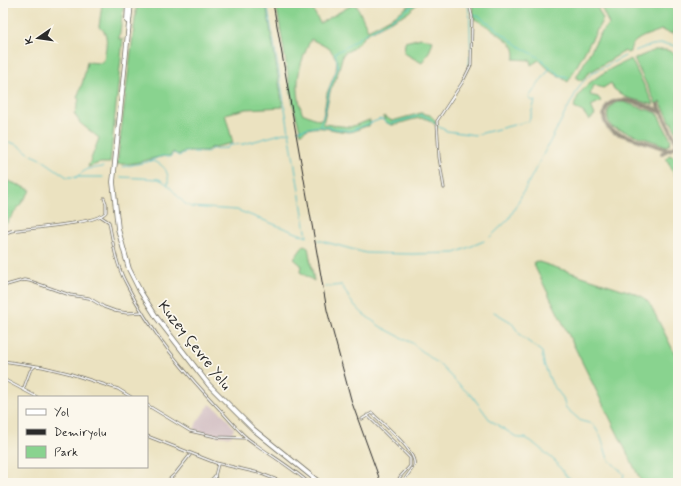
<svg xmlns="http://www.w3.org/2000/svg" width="681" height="486" font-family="Mynerve,sans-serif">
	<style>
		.industrial { fill: #d2bec3 }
		.green { fill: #89d38f; stroke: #5a7f5d; fill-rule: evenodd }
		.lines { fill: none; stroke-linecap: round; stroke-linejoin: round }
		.stream { stroke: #51bfc6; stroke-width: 1 }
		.taxiway { stroke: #8b8676; stroke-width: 4 }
		.street-casing { stroke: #6e6b5f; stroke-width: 3 }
		.highway-casing { stroke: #6e6b5f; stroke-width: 5.5 }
		.street { stroke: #fff; stroke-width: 1.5 }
		.highway { stroke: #fff; stroke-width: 4 }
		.rail { stroke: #2b2b2b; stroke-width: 1 }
		.labels { text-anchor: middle; stroke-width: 3.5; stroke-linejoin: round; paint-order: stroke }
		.street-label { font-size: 15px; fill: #2b2b2b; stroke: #fbf7ec }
	</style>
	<rect width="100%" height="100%" fill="#fbf7ec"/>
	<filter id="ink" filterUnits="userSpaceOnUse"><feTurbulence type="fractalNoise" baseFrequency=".025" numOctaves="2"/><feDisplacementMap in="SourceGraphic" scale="8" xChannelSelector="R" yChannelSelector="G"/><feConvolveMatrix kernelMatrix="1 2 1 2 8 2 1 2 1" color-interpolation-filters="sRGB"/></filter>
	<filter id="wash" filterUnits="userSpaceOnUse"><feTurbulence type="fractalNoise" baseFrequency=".012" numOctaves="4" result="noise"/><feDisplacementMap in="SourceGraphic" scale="16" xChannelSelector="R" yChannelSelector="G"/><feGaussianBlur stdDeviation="0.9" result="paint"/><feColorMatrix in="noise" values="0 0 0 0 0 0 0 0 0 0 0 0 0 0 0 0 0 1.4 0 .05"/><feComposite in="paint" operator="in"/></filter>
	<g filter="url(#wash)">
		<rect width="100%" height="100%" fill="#ebe2c0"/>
		<!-- industrial -->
		<polygon class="industrial" points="210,404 224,415 234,428 231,437 218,436 194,430 197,422"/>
		<!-- green -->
		<g class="green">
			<path d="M102 3H124L119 39H123L110 163H100L88 167 99 138 80 123 74 113 76 111 79 99 77 98 83 81 87 62 100 63 104 60C105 49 111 33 99 27Z"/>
			<path d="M137 3H266L283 107 246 109 225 114 233 143 211 148 206 151H186L178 155 173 152 170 156C153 156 136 166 117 164Z"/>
			<path d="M276 3H316L312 8 320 23 352 5V3H356L353 5 357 6 368 30 394 16 413 3H418L409 12 368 33 352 49 343 54 337 76 330 92 323 124 350 127 370 120 369 126C362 126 356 132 349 132 336 132 312 121 301 134L293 105ZM311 39 330 49 337 60 336 71 327 93 323 117 319 120 302 113C294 83 298 67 311 39Z"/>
			<path d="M472 3H595L603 19 568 82 548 69 539 60 531 65 530 60 513 59 515 56C515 52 514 47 511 44 507 39 479 20 474 19Z"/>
			<path d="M599 3H670C677 17 680 20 673 34L661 30C649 35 631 38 630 52L627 53 625 51 587 74 582 81 576 78 600 34 609 24Z"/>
			<polygon points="421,38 433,41 430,50 422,63 404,53 405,42"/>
			<polygon points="655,50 666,50 678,54 678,135 660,102 656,104 634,59"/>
			<path d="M631 59 654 105 625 97 614 89 611 83 603 88 594 85 590 95 598 97 601 101 591 106 595 115 589 120 583 112 574 108C577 84 611 68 631 59Z"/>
			<path d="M617 102H623L657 113 671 140 670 144 667 146 612 127C605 119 606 107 617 102Z"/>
			<path d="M421 113 430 115 436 121 435 125C424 111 407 123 392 125L387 123 384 120V116L392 121Z"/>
			<polygon points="669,155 678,158 678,181 666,158"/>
			<polygon points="6,180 31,190 3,228 3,188"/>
			<polygon points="304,245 308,247 314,281 300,272 301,265 294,259"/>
			<polygon points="536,261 634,293 643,297 650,304 678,360 678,483 642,483 534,265 534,262"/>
		</g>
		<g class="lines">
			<!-- stream -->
			<g class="stream">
				<path d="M467 3C472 18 469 35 471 51"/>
				<polyline points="474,15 480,17 522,48 540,58 559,75 568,77"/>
				<path d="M635 51C648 45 663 41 678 47"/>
				<polyline points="469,65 470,56"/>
				<path d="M320 125 325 111 330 87 338 67 335 52C347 49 354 40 365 34 383 25 400 15 416 3"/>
				<polyline points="298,130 319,126 350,131 381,119 390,124 421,115 429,118 439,127 447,131 475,135 529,121 535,101 530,100 529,97 550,68"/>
				<polyline points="3,140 18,145 30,154 41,159 67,177 103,177"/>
				<path d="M150 161C163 162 170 172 168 185"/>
				<polyline points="147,162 162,156 170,157 174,153 179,156 186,152 208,152 211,149 227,148 230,145 244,144 288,132"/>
				<polyline points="122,167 147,162"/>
				<polyline points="121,177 159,179 167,184 184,203 191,207 237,210 307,237 267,3"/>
				<polyline points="75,178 87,169 103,167"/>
				<polyline points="490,237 509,219 580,85 592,73 625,56"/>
				<polyline points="318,240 366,253 412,254 455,253 484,241"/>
				<polyline points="325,287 342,285 350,300 362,313 381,327 412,343 441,366 458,384 473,397 490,420 518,438 525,438 531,441 555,461 567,477 576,483"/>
				<polyline points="494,312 511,322 521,336 542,352 544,364 552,384 563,398 566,408 581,421 593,424 601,437 608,459 624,474 622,483"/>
			</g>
			<!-- taxiway -->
			<g class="taxiway">
				<polyline points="658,105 678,145"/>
				<path d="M662 112C646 107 622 93 608 105 601 115 604 126 614 132L670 150"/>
				<polyline points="662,153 678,145"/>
			</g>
		</g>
	</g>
	<g filter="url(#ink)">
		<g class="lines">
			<!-- street casing -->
			<g class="street-casing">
				<g id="street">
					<polyline points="444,188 439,157 437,121 462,83 471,65 472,16 469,3"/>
					<path d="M100 216 109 222C113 243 116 265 126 283 150 332 187 375 224 414 231 422 239 431 247 438 268 454 290 466 309 483"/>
					<path d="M3 234 11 231C28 228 98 224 106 212V203L104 198"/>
					<polyline points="3,286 24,280 30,281 70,295 89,298 104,307 115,311 127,313 142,312"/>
					<polyline points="3,361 43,367 68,373 118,389 131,397"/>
					<polyline points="3,379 37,397"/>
					<polyline points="23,390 30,371 35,366"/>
					<polyline points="147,405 190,431 217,437 246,438"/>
					<polyline points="367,415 410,458 410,466 400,477 397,483"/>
					<path d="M362 419 372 413C382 423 418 452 414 466L402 483"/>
					<polyline points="147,436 216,463 259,473 285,483"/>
					<polyline points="215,476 217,483"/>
					<polyline points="165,483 175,474 190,455"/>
					<polyline points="208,483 215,476 218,464"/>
				</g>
			</g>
			<!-- highway casing -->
			<g class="highway-casing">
				<g id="highway">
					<polyline points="131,3 113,182 118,229 129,269 140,291 157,318 209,385 253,429 320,483"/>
					<polyline points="127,21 128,3"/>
				</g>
			</g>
			<!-- street -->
			<use href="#street" class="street"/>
			<!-- highway -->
			<use href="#highway" class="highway"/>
			<!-- rail -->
			<polyline class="rail" points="273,3 327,310 352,403 381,483"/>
		</g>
	</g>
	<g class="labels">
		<!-- street labels -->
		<g class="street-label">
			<text transform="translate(195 345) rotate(52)" y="5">Kuzey Çevre Yolu</text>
		</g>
	</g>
	<!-- margin -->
	<rect width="681" height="486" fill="none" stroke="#fbf7ec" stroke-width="16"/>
	<!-- legend -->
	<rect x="18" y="396" width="130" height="72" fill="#fbf7ec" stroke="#a8a59f"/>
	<rect x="26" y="409" width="20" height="6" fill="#ffffff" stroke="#a8a59f"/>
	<text x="54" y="416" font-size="12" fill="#2b2b2b">Yol</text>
	<rect x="26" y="429" width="20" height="6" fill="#2b2b2b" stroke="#a8a59f"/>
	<text x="54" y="436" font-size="12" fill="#2b2b2b">Demiryolu</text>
	<rect x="26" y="446" width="20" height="12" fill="#89d38f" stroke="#a8a59f"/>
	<text x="54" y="456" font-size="12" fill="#2b2b2b">Park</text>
	<!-- north arrow -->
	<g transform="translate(38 38) rotate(257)" stroke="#fbf7ec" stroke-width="3" paint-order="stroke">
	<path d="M0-3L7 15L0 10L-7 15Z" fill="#2b2b2b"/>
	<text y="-6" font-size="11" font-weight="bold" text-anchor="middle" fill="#2b2b2b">K</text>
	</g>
</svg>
